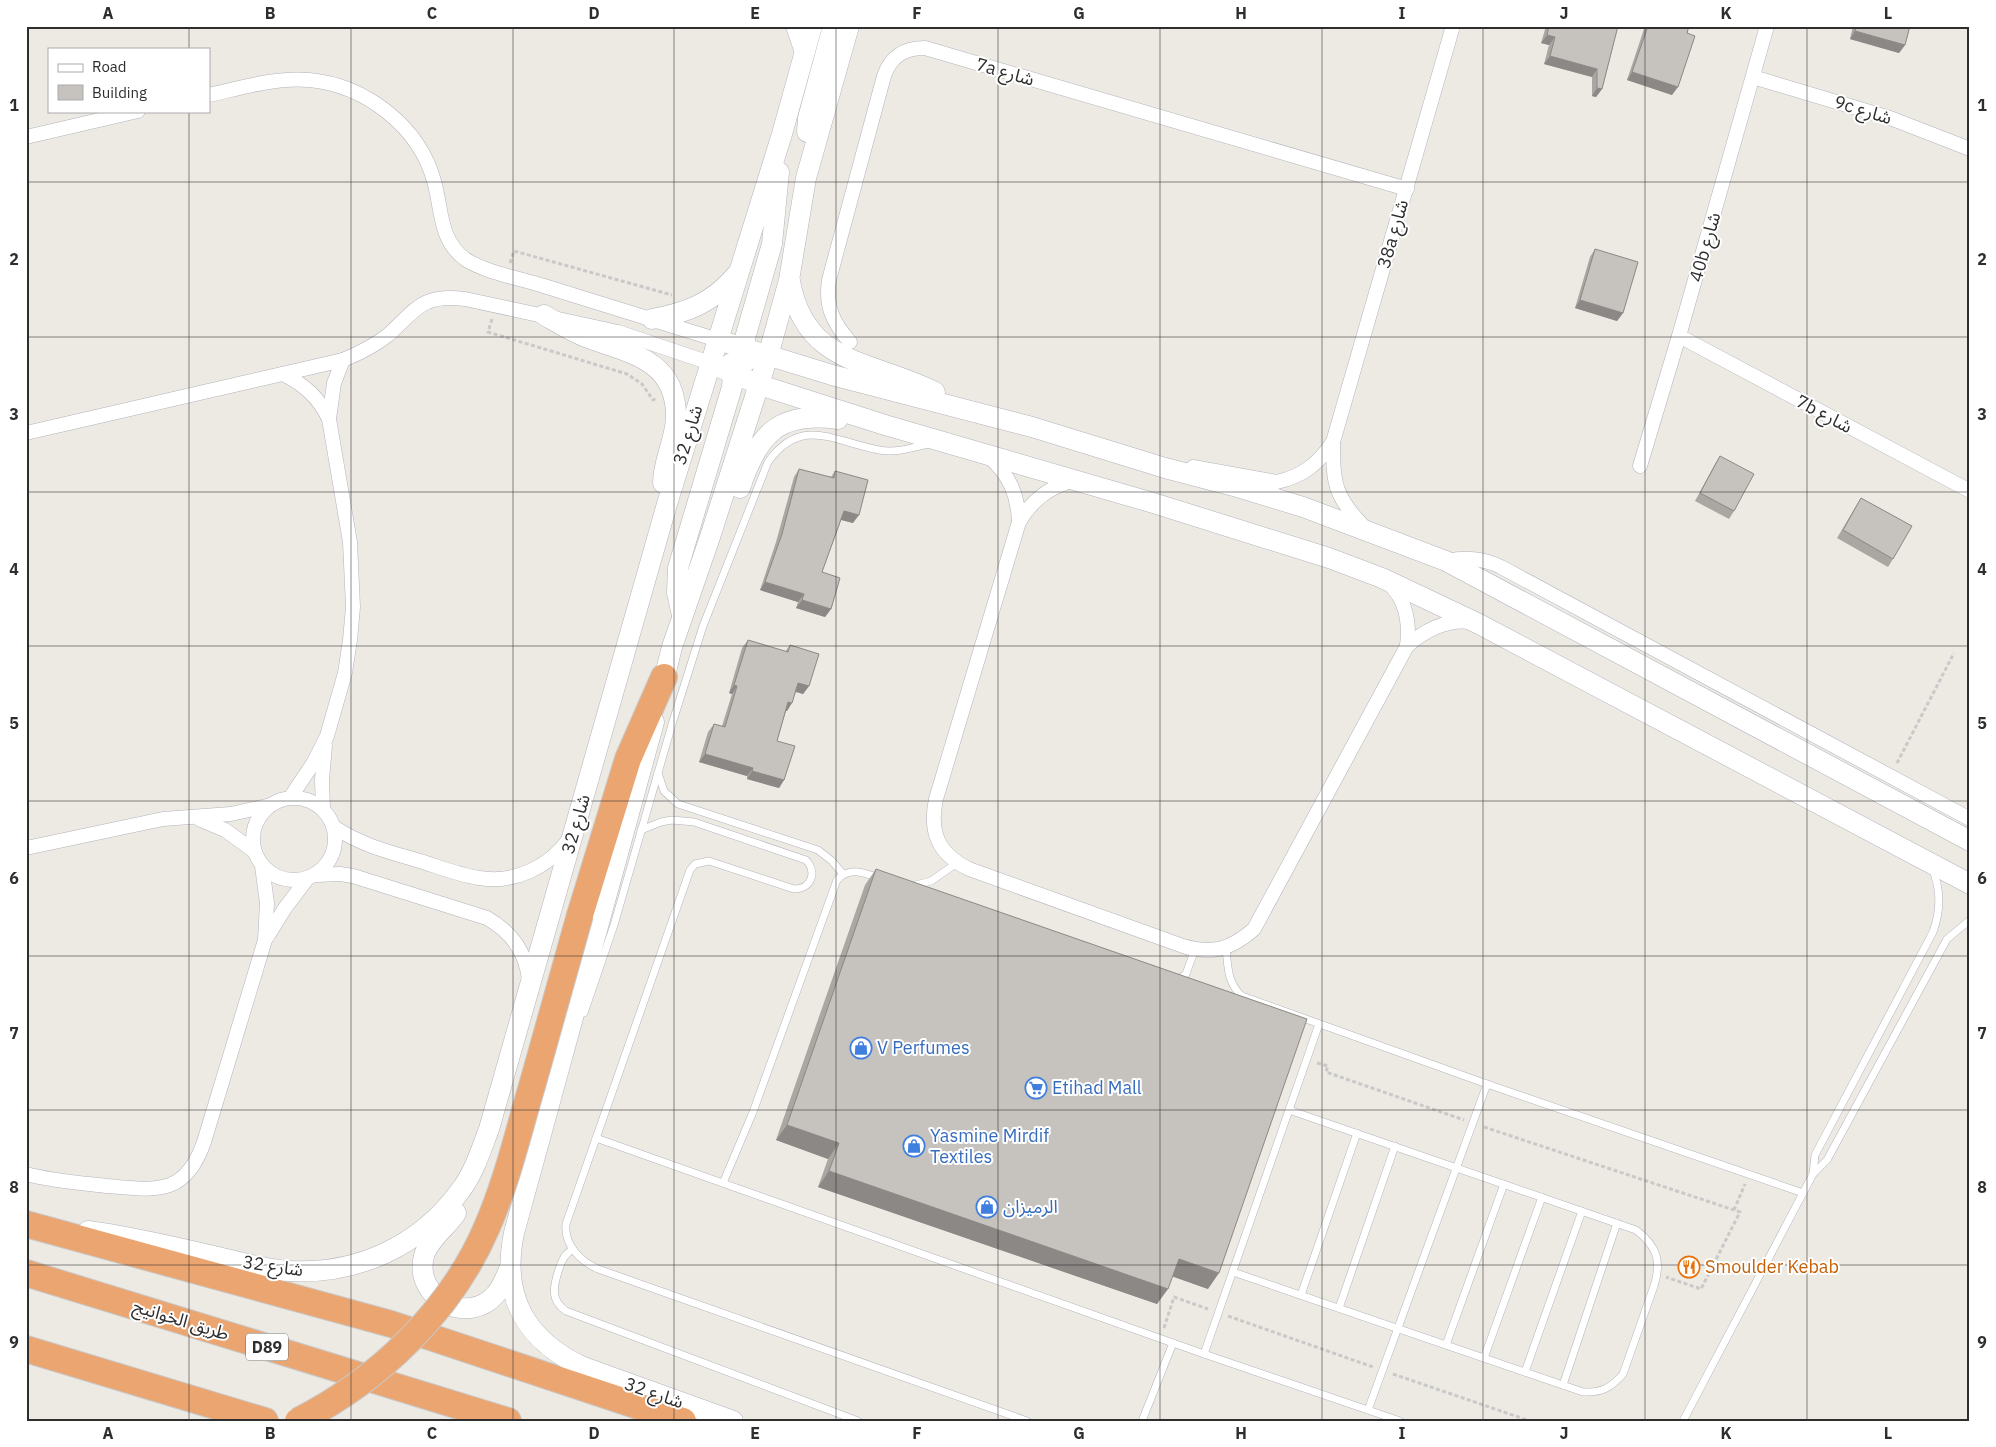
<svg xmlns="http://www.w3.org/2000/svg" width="1996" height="1447" font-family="'IBM Plex Sans','Noto Sans Arabic',sans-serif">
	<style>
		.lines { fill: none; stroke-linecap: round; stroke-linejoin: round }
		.lane-casing { stroke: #b3b4bc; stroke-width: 8 }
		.street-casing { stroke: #b3b4bc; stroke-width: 15 }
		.secondary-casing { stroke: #b3b4bc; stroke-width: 21 }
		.highway-casing { stroke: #c9c9c9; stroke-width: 28 }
		.path { stroke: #c9c9c9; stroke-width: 3; stroke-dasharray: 4 2.5; stroke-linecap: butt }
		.lane { stroke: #fff; stroke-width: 7 }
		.street { stroke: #fff; stroke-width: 14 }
		.secondary { stroke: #fff; stroke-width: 20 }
		.highway { stroke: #eba570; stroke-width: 26 }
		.highway-bridge-casing { stroke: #c9c9c9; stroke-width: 28; stroke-linecap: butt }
		.highway-bridge { stroke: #eba570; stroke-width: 26 }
		.wall { fill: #aaa7a3 }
		.shaded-wall { fill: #8b8885 }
		.building { fill: #c6c2be; stroke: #8b8885 }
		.grid { fill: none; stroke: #2e2e2e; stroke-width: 1; stroke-opacity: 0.55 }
		.labels { text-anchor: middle; stroke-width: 4; stroke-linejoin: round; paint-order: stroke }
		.shield { fill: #fff; stroke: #6d6d6d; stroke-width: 1 }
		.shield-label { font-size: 16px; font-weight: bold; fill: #2e2e2e }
		.street-label { font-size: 18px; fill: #2e2e2e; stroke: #fff }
		.shop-label { font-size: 18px; fill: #366cbe; stroke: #fff; text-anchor: start }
		.food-label { font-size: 18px; fill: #c56008; stroke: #fff; text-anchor: start }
		.neatline { fill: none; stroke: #2e2e2e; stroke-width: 2 }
		.grid-label { font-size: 16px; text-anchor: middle; font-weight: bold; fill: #2e2e2e }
	</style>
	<rect width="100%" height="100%" fill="#ede9e3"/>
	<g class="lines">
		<!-- lane casing -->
		<g class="lane-casing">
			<g id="lane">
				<polyline points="658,773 664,791 678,804 818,850 832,861 843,874"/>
				<path d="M641 830 661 822 672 820 694 822 806 860C817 872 812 889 794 889L709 861 695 864 690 870 566 1224C564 1245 580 1261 598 1269L1027 1421"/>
				<polyline points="912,886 931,881 957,863"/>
				<path d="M1226 948C1228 966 1227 983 1242 996L1487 1084 1803 1193"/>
				<polyline points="1176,981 1186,974 1195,949"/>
				<path d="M584 1013 614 925 673 721 703 626 768 462C802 415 834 442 879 450 896 453 911 448 928 444"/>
				<polyline points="596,1138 1204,1354 1400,1421"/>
				<path d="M1813 1174 1815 1155 1933 932C1941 910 1941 889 1932 868"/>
				<path d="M723 1183 753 1112 837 880C850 866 863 873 880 878"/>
				<path d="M573 1249C563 1255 562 1261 558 1272 553 1288 551 1301 566 1311L858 1421"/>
				<path d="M1233 1272 1583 1392C1601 1393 1611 1388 1623 1374L1654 1286C1662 1261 1657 1246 1636 1230L1289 1110"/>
				<polyline points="1301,1295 1357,1133"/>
				<polyline points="1339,1308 1395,1146"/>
				<polyline points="1446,1345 1504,1184"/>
				<polyline points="1204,1354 1319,1024"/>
				<polyline points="1484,1358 1542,1197"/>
				<polyline points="1525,1372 1582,1211"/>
				<polyline points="1563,1385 1617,1223"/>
				<polyline points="1368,1410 1487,1084"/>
				<polyline points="1142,1421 1173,1343"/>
				<polyline points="1683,1421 1813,1174 1827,1160 1947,939 1970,920"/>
			</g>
		</g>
		<!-- street casing -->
		<g class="street-casing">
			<g id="street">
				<polyline points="793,26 803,56"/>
				<polyline points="1753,77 1890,118 1970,149"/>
				<path d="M209 95C241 88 276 77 309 80 365 85 419 126 434 181 442 209 439 240 465 259 484 272 522 279 544 286 602 304 660 322 718 340"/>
				<polyline points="26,137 138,111"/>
				<polyline points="1679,336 1970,491"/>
				<path d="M850 342C833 323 825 306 829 280L884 76C891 56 904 48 925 48L1407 189"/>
				<path d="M283 374C305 385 319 398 329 419"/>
				<path d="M26 433 343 360C360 353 374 346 388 335 417 309 421 294 465 299L618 332 710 363"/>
				<path d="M989 457C1010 475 1018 496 1019 522"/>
				<polyline points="1640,466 1679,336 1767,26"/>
				<path d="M1193 467 1277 482C1303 476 1318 464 1333 442"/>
				<path d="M1074 480C1049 487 1032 500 1019 522L936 799C929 832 938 854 969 869L1183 946C1213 955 1231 949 1254 929L1407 646C1425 630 1446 619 1471 622"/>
				<path d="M1365 528C1335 497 1333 485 1333 442L1453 26"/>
				<path d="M1446 561C1466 557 1482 558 1501 567L1970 819"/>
				<path d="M1388 583C1406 599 1410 623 1407 646"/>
				<circle cx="294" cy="839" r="41"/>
				<polyline points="290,798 314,762 327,736 345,673 350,640 353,607 350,542 329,419 334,383 343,360"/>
				<polyline points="323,809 322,780 325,746"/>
				<polyline points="199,819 225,830 254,851"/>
				<path d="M334 827C361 845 389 852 420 861 439 867 459 875 479 878 514 884 549 867 569 839"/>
				<polyline points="26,848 163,819 231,814 271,805"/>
				<path d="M316 875 340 874 353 876 487 918C511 932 526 951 529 980"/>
				<polyline points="267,937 285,908 307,879"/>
				<path d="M26 1174C53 1181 80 1183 107 1186 155 1190 185 1197 204 1142L265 940 267 903 262 866"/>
			</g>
		</g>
		<!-- secondary casing -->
		<g class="secondary-casing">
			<g id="secondary">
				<polyline points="807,132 808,118 833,26"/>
				<path d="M790 281C805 366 872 360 935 392"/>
				<path d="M544 315C558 323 572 332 588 338 630 353 676 360 676 416 676 439 663 460 663 483"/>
				<path d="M652 319C686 313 713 303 736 275"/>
				<polyline points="718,340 832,375 1032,427 1165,468 1234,486 1303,507 1446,561 1970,841"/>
				<polyline points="747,361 744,348 745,338 772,244 779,172"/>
				<polyline points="710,363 760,385 885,425 1150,502 1329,558 1382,578 1479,624 1970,884"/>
				<path d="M740 488C758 434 778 411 838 419"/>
				<polyline points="682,615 677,593 678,568 732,387 733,374 731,363"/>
				<polyline points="661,691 672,647 710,537 768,356 789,280 806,178 849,26"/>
				<path d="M654 722 514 1233C501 1296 525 1340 583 1367L733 1421"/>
				<path d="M456 1213C447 1227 428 1240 424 1256 413 1298 468 1327 496 1294 503 1286 506 1276 510 1267"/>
				<path d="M88 1231C134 1237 178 1248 222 1258 244 1263 267 1270 289 1271 357 1275 420 1246 460 1191 474 1173 481 1150 489 1129L667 504 782 134 812 26"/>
			</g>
		</g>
		<!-- highway casing -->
		<g class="highway-casing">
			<g id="highway">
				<polyline points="580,915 628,759 664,677"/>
				<polyline points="26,1224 391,1324 683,1421"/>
				<polyline points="26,1273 508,1421"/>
				<polyline points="26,1349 265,1421"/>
			</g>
		</g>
		<!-- path -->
		<g class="path">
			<polyline points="510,263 514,251 672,295"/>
			<polyline points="492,319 488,332 627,374 642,384 653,400 657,398"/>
			<polyline points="1897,763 1954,653"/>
			<polyline points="1317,1063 1328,1066 1326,1072 1464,1120"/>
			<polyline points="1484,1127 1740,1212 1701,1289 1666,1277"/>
			<polyline points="1734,1210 1745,1184"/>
			<polyline points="1228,1316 1373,1367"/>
			<polyline points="1164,1328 1174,1297 1208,1309"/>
			<polyline points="1393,1374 1530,1421"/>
		</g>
		<!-- lane -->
		<use href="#lane" class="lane"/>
		<!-- street -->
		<use href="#street" class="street"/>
		<!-- secondary -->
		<use href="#secondary" class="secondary"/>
		<!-- highway -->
		<use href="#highway" class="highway"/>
		<!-- highway-bridge casing -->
		<g class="highway-bridge-casing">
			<path id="highway-bridge" d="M298 1421C379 1380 451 1311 487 1227 507 1181 518 1133 532 1086 548 1029 564 972 580 915"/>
		</g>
		<!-- highway-bridge -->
		<use href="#highway-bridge" class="highway-bridge"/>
	</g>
	<!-- wall -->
	<g class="wall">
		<polygon points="1546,26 1618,26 1602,89 1596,97 1592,96 1592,77 1544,64 1549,45 1541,43"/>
		<polygon points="1645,26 1689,26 1672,95 1627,80"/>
		<polygon points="1853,26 1910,26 1905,45 1899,53 1850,39"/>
		<polygon points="1595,249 1623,313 1617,321 1575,308 1590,257"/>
		<polygon points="1720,456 1734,511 1729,519 1695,501 1715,464"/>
		<polygon points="799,469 831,477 835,471 853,523 841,520 822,572 831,609 825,617 796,608 798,602 760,590 776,542 794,477"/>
		<polygon points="1861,498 1893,559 1888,567 1837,538 1856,506"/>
		<polygon points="748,640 785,652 790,645 809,686 803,694 796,692 787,711 786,711 777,741 784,780 779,788 747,779 747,776 699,762 708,732 714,724 722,726 732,694 729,693 742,648"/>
		<polygon points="876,869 1208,1289 1173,1276 1157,1304 818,1187 828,1159 776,1140 865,885"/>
	</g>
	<!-- shaded-wall -->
	<g class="shaded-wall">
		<polygon points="1855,31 1905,45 1899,53 1850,39"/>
		<polygon points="1547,35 1555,37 1549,45 1541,43"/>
		<polygon points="1550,56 1597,69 1592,77 1544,64"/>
		<polygon points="1632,72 1678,87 1672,95 1627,80"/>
		<polygon points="1597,88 1602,89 1596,97 1592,96"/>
		<polygon points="1580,300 1623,313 1617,321 1575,308"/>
		<polygon points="844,511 859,515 853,523 838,519"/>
		<polygon points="765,582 804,594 798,602 760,590"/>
		<polygon points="802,600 831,609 825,617 796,608"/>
		<polygon points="798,683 809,686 803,694 793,691"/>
		<polygon points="734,685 737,686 732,694 729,693"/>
		<polygon points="788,702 792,703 787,711 783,710"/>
		<polygon points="705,754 753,768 747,776 699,762"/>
		<polygon points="752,771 784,780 779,788 747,779"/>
		<polygon points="787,1125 839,1143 828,1159 776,1140"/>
		<polygon points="829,1171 1168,1289 1157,1304 818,1187"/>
		<polygon points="1179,1259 1219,1273 1208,1289 1168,1275"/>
	</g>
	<!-- building -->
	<g class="building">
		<polygon points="1549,26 1618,26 1602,89 1597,88 1597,69 1550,56 1555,37 1547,35"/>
		<polygon points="1648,26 1689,26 1687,33 1695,36 1678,87 1632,72"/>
		<polygon points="1856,26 1910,26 1905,45 1855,31"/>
		<polygon points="1595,249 1638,262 1623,313 1580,300"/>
		<polygon points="1720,456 1754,474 1734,511 1700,493"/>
		<polygon points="799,469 834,478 835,471 868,480 859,515 844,511 822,572 840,578 831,609 802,600 804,594 765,582 782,534"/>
		<polygon points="1861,498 1912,526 1893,559 1843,530"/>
		<polygon points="748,640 788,652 790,645 819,654 809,686 798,683 792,703 788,702 777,741 795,746 784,780 752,771 753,768 705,754 714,724 725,727 737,686 734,685"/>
		<polygon points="876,869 1307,1019 1219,1273 1179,1259 1168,1289 829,1171 839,1143 787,1125"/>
	</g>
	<!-- grid -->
	<path class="grid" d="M189 26V49M351 26V1421M513 26V1421M674 26V1421M836 26V1421M998 26V1421M1160 26V1421M1322 26V1421M1483 26V1421M1645 26V1421M1807 26V1421M189 111V1421M26 182H1970M26 337H1970M26 492H1970M26 646H1970M26 801H1970M26 956H1970M26 1110H1970M26 1265H1970"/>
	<!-- icons -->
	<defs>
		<g id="shop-ring" transform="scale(1.125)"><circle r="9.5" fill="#fff" stroke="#3f7fe0" stroke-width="1.5"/><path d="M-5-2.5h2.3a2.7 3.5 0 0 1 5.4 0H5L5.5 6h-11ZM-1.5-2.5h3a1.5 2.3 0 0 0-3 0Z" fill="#3f7fe0"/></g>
		<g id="supermarket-ring" transform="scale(1.125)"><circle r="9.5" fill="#fff" stroke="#3f7fe0" stroke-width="1.5"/><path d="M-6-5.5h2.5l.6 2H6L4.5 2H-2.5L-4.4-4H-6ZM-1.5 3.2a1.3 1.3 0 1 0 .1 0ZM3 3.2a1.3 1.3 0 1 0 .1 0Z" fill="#3f7fe0"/></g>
		<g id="restaurant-ring" transform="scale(1.125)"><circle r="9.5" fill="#fff" stroke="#e8710a" stroke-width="1.5"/><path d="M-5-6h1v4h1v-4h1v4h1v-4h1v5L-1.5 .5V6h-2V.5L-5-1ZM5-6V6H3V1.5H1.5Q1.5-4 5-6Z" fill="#e8710a"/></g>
	</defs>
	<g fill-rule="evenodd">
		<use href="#shop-ring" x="861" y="1048"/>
		<use href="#supermarket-ring" x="1036" y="1088"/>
		<use href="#shop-ring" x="914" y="1146"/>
		<use href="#shop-ring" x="987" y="1207"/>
		<use href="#restaurant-ring" x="1689" y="1267"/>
	</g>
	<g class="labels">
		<!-- shield labels -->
		<rect class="shield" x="246" y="1333.5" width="42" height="27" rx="4"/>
		<g class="shield-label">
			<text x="267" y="1353">D89</text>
		</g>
		<!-- street labels -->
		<g class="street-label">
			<text transform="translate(1005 72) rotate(16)" y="6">7a شارع</text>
			<text transform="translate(1863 110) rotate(17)" y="6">9c شارع</text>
			<text transform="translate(1393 234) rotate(-74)" y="6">38a شارع</text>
			<text transform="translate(1705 247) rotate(-74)" y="6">40b شارع</text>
			<text transform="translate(1824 414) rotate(28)" y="6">7b شارع</text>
			<text transform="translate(688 435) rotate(-73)" y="6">شارع 32</text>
			<text transform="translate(576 824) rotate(-74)" y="6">شارع 32</text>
			<text transform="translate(273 1266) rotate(8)" y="6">شارع 32</text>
			<text transform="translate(181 1320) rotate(17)" y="6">طريق الخوانيج</text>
			<text transform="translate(654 1393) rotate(19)" y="6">شارع 32</text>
		</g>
		<!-- shop labels -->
		<g class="shop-label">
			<text x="877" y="1054">V Perfumes</text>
			<text x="1052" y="1094">Etihad Mall</text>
			<text x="930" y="1142">Yasmine Mirdif<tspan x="930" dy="21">Textiles</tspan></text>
			<text x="1003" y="1213">الرميزان</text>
		</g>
		<!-- food labels -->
		<g class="food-label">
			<text x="1705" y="1273">Smoulder Kebab</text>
		</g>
	</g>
	<!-- border -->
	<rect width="1996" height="1447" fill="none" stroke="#ffffff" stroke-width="55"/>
	<!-- legend -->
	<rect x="48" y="48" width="162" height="65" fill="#ffffff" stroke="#ababab"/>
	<rect x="58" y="64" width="25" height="8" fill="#ffffff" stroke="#ababab"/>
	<text x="92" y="72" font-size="15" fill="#2e2e2e">Road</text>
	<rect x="58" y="85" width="25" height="15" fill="#c6c2be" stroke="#ababab"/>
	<text x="92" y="98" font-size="15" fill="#2e2e2e">Building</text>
	<rect x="28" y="28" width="1940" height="1392" class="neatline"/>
	<g class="grid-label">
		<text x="108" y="19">A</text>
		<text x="270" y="19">B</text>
		<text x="432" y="19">C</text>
		<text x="594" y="19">D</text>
		<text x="755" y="19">E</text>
		<text x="917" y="19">F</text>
		<text x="1079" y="19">G</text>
		<text x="1241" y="19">H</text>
		<text x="1402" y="19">I</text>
		<text x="1564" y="19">J</text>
		<text x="1726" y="19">K</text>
		<text x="1888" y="19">L</text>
		<text x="14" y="111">1</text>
		<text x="1982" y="111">1</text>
		<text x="14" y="265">2</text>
		<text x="1982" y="265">2</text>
		<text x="14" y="420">3</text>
		<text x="1982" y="420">3</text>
		<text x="14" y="575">4</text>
		<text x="1982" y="575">4</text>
		<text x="14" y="729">5</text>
		<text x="1982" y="729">5</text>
		<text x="14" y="884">6</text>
		<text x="1982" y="884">6</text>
		<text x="14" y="1039">7</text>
		<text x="1982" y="1039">7</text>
		<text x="14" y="1193">8</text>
		<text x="1982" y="1193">8</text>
		<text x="14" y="1348">9</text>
		<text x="1982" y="1348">9</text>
		<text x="108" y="1439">A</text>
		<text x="270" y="1439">B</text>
		<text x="432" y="1439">C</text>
		<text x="594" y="1439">D</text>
		<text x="755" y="1439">E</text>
		<text x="917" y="1439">F</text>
		<text x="1079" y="1439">G</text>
		<text x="1241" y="1439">H</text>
		<text x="1402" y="1439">I</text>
		<text x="1564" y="1439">J</text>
		<text x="1726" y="1439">K</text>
		<text x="1888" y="1439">L</text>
	</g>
</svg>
